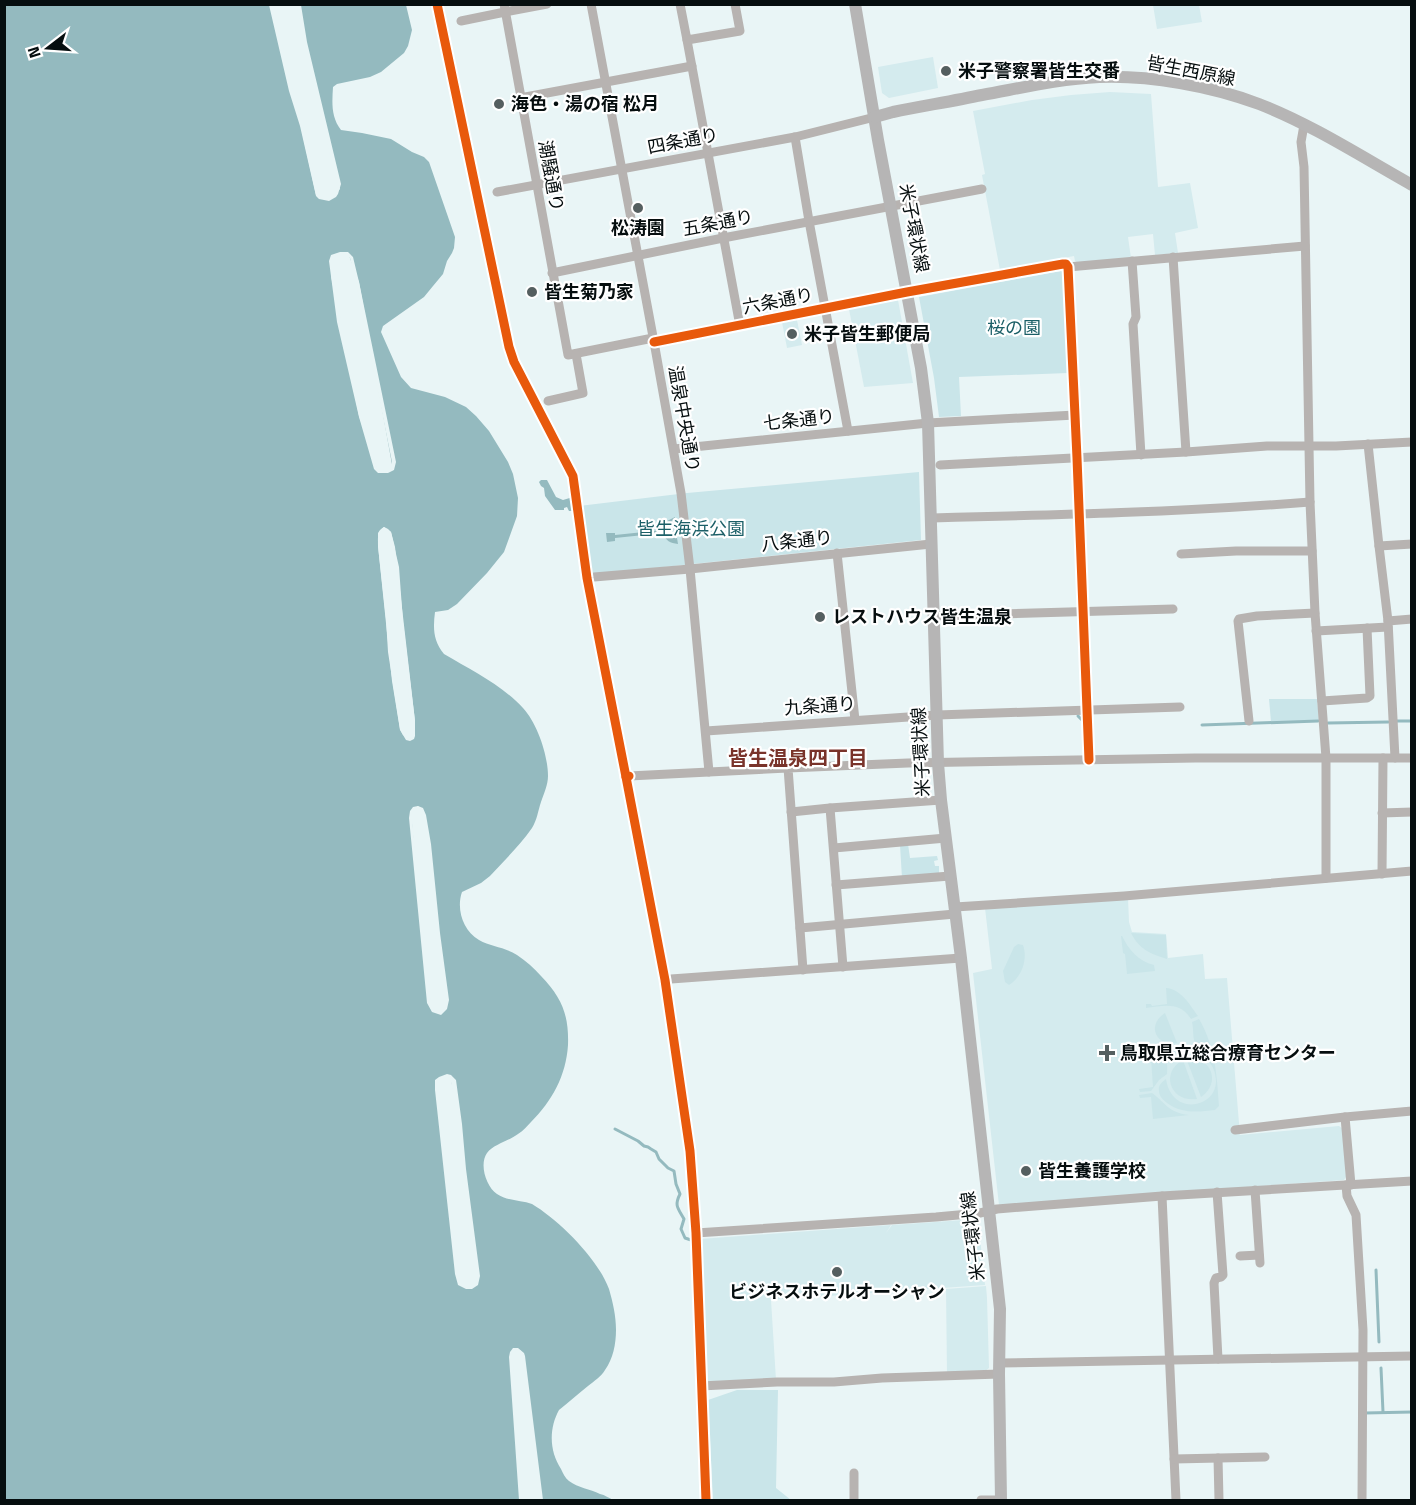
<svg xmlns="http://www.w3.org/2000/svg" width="1416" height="1505" font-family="'Titillium Web','Noto Sans JP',sans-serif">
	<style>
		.built { fill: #d4ebee }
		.green { fill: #c9e5e9 }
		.water { fill: #94babf; fill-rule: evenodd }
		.pier { fill: #e9f5f6; fill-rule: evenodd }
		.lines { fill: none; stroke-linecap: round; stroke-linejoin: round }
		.stream { stroke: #94babf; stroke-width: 3 }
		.minor { stroke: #b7b3b1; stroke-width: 9 }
		.major { stroke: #b6b5b5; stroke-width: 12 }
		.cycleway-casing { stroke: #fff; stroke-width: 13 }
		.cycleway { stroke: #e8590c; stroke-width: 9 }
		.poi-dot { fill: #555f60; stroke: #fff; stroke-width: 2 }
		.labels { text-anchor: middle; stroke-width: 4.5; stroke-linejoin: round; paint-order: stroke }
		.poi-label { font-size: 18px; font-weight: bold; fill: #060e0f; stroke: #fff; text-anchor: start }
		.street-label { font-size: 18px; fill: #060e0f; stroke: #fff }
		.park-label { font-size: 18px; fill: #1b5f67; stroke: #fff }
		.neighbourhood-label { font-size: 20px; font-weight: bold; fill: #79332a; stroke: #fff }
	</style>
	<rect width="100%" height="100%" fill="#e9f5f6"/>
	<!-- built -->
	<g class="built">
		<polygon points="1153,5 1199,5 1202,22 1157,29"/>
		<polygon points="933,57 938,88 889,98 882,93 878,67"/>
		<polygon points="1110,92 1151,94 1158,187 1190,183 1198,228 1175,233 1178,253 1155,255 1153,234 1128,237 1131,258 1078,263 1075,261 1074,256 1000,270 982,175 985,174 973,111 1032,100 1071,95"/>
		<polygon points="898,300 913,383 864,387 849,309"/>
		<polygon points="797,320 802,345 787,348 782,322"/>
		<polygon points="1128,898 1129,922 1132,932 1166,934 1168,958 1203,954 1205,979 1227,978 1240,1135 1339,1126 1343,1129 1346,1177 1344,1180 999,1205 973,973 992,969 985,908"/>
		<polygon points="978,1219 985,1285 771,1300 776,1380 705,1382 700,1239 891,1225 886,1233 892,1225"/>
		<polygon points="986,1286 987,1298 989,1368 985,1371 947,1374 946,1289"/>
	</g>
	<!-- green -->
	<g class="green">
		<polygon points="1061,271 1064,273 1068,373 959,377 961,416 939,417 934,378 919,297"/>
		<polygon points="919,472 921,540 588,575 579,506 687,493"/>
		<polygon points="1269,699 1317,699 1319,720 1271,722"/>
		<polygon points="908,844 910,858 937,856 938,860 934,861 935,866 939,866 939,874 902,878 900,845"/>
		<path d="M1131 933 1166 935 1167 959C1150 954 1139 949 1131 933Z"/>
		<path d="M1121 936H1122C1129 950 1138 961 1154 965L1155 971 1127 974 1125 954 1123 953Z"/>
		<path d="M1018 944 1023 945C1028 959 1022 977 1009 985L1005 982 1003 971 1014 947Z"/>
		<path d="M1166 988C1181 989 1190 1005 1198 1016L1191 1019C1180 1001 1163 1006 1146 1008V1004H1151L1152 1006 1167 1004Z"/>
		<path d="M1165 1013 1177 1043C1156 1047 1146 1025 1165 1013Z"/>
		<path d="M1199 1019C1215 1046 1217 1075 1219 1106L1215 1110C1198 1112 1182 1114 1167 1103 1163 1100 1159 1096 1159 1091 1158 1085 1162 1082 1166 1079 1167 1084 1168 1089 1171 1093 1183 1113 1215 1105 1216 1082 1216 1062 1204 1060 1196 1045 1192 1038 1194 1030 1192 1022Z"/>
		<path d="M1150 1044H1157C1166 1053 1168 1063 1167 1074L1159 1080 1151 1091 1140 1092 1139 1089 1153 1087Z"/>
		<path d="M1186 1058C1211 1056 1222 1082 1201 1097Z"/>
		<path d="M1183 1060 1197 1099C1171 1103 1159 1073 1183 1060Z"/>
		<path d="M1152 1093C1167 1104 1167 1112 1189 1115L1153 1119 1151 1097 1140 1098 1139 1095Z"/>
		<polygon points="737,1390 778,1390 776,1488 791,1500 713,1500 708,1400"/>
	</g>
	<!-- water -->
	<g class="water">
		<path d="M5 5H270L301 127 316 195 329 200 340 189 306 43 300 5H406L412 30 408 46 404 53 381 72 370 77 337 84 333 87C332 103 331 117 341 130L362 133 391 139 412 152 424 157 429 162 455 237 454 248 452 253 447 261 443 274 433 286 424 297 383 326 381 332 401 377 411 388 445 397 466 407 476 416 489 431 508 462 513 474 518 498 517 516 504 552 487 573 457 604 448 610 435 612C433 628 433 641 444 654 471 670 502 685 523 708 537 723 548 755 548 776 548 785 544 793 541 802 538 811 537 820 532 828 520 845 504 861 490 876L481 883 462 892C456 909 463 931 479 940 491 947 505 947 517 955 526 961 534 968 541 976 562 998 569 1015 568 1045 566 1076 552 1101 531 1122 527 1126 523 1131 518 1134 509 1141 494 1144 487 1153 479 1164 486 1187 497 1194 507 1201 521 1200 532 1204 559 1220 598 1259 609 1289 613 1303 616 1316 616 1330 616 1344 613 1359 605 1370 601 1377 594 1381 588 1386 578 1394 569 1402 559 1410 549 1428 549 1451 561 1469 563 1473 565 1478 569 1481 578 1488 590 1489 600 1494 605 1495 609 1498 613 1500H542L524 1356 520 1350H512L520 1500H5ZM348 253 359 282 393 470 378 472 359 416 331 276V256ZM384 527 391 532 395 547 415 721 412 740 403 735 400 729 388 652 386 619 378 546C378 538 377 531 384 527ZM418 806 425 816 446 1009 440 1014 432 1011 428 1003 411 812ZM450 1076 461 1125 464 1168 477 1284 467 1288 459 1284 436 1081Z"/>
		<polygon points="541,480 547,480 556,497 563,500 573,497 571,500 573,500 573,504 571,505 574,506 574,511 569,511 567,507 564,508 564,510 555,510 545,496 544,488 541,486 539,482"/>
		<path d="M675 517V523L671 524 669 531 670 536 677 538 678 544C670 543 666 541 663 533L615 538V541L607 542 606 533H615V535L663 530 665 522Z"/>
	</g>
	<!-- pier -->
	<g class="pier">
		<polygon points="273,4 293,90 304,126 319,194 323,197 328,197 335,192 337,185 303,43 297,5 301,5 307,42 341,184 338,194 336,197 329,201 319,199 316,196 300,126 289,91 269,5"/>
		<path d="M340 252H348L353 257 359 282 396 462 394 470 388 473H378L374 469 359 417 337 322 329 261 331 255ZM338 255 347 256 350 258 356 282 392 462 391 468 387 470 379 469 377 467 362 415 341 321 334 276 333 258Z"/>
		<path d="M384 527 388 529 391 532 399 567 403 622 415 721V736L414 739 410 741 406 740 400 730 392 681 378 546V533L380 530ZM385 530 390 537 396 568 400 622 412 721V735L410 737H408L403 729 395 681 381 545V534Z"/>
		<path d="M418 806 423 808 426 815 431 844 440 933 449 1000 447 1009 441 1015 432 1012 427 1003 409 818 410 811 413 807ZM417 809 420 811 422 816 427 845 435 933 444 1001 443 1007 440 1011 434 1009 431 1002 412 819 415 810Z"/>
		<path d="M447 1074 451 1075 456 1080 462 1124 466 1169 480 1276 478 1285 472 1289H466L458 1285 455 1274 435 1090V1080L439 1077ZM447 1078 449 1079 451 1082 458 1125 461 1169 475 1275 474 1283 471 1285H467L461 1282 459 1273 439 1090V1082Z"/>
		<polygon points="513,1348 518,1348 524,1353 525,1356 543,1500 539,1500 522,1356 516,1351 513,1358 523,1500 519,1500 509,1357 510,1352"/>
	</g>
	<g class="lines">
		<!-- stream -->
		<g class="stream">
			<polyline points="1078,716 1083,721 1084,724"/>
			<polyline points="1397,721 1412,721"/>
			<polyline points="1328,723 1388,722"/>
			<polyline points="1202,725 1318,721"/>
			<path d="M615 1129 638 1141 644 1146 648 1147 651 1149 656 1152 659 1159 668 1168 674 1171 676 1184 680 1194C674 1206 678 1208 684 1219L681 1229 685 1238 691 1240"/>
			<polyline points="1376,1270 1379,1342"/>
			<polyline points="1381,1368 1383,1412"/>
			<polyline points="1365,1413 1412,1412"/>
		</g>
		<!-- minor -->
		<g class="minor">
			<polyline points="504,4 568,355 653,338"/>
			<polyline points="591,4 654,342 681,493 690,569 709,772"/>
			<polyline points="680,4 687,40 740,31 735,4"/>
			<polyline points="461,21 505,12 547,4"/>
			<polyline points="687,40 740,326"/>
			<polyline points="520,98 692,66"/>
			<polyline points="1304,125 1301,142 1304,167 1310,502 1315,613 1326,758 1326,878"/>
			<polyline points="795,137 809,221 848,431"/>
			<polyline points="497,192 795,137 875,117"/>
			<polyline points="1173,257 1186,452"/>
			<polyline points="1132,261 1136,317 1133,324 1141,455"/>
			<polyline points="1068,267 1305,246"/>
			<polyline points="552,273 723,238 982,189"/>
			<polyline points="654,342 907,292 1063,264 1066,264 1068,267 1077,458 1089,760"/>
			<polyline points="548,401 583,393 576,354"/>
			<polyline points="1368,444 1379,546"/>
			<polyline points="674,449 928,423 1075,415"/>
			<polyline points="940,465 1186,452 1267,446 1336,446 1412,442"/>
			<path d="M931 518C1057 515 1184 512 1310 502"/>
			<polyline points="837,553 855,720"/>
			<polyline points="1181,554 1236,551 1312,551"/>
			<polyline points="594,577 690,569 931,544"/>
			<polyline points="933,616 1173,609"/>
			<polyline points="1388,621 1379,546 1412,544"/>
			<polyline points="1316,631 1388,627"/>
			<polyline points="1322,701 1367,698 1370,696 1367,628"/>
			<polyline points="1249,721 1238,621 1239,619 1257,616 1315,613"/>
			<polyline points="706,731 937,715 1180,707"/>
			<polyline points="1395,758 1388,621 1412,619"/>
			<polyline points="629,776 788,768"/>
			<polyline points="830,808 941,800"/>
			<polyline points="791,812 830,808 843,967"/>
			<polyline points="1382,813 1412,812"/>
			<polyline points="834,848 946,838"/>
			<polyline points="1382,874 1383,758"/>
			<polyline points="836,885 950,876"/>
			<polyline points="955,907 1124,896 1412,871"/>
			<polyline points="800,928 955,914"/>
			<polyline points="803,970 788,768 908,763 1195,758 1412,758"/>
			<polyline points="671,979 961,958"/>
			<polyline points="681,1081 690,1151 696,1233 706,1500"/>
			<polyline points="1345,1117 1351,1185"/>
			<polyline points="1235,1130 1345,1117 1412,1111"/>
			<polyline points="1346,1185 1347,1196 1356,1215 1363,1330 1362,1500"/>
			<polyline points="1255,1190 1260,1263"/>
			<polyline points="1217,1192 1223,1275 1221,1277 1216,1278 1214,1283 1218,1359"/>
			<polyline points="1162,1196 1176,1500"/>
			<polyline points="696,1233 936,1217 980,1213 997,1209 1162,1196 1412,1181"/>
			<polyline points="1240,1256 1259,1255"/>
			<polyline points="999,1363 1412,1356"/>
			<polyline points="701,1386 777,1382 834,1382 882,1378 999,1374"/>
			<polyline points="1218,1458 1219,1500"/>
			<polyline points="1174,1459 1265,1457"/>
			<polyline points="854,1473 854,1500"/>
			<polyline points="981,1500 1001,1500"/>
		</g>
		<!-- major -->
		<g class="major">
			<polyline points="855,4 878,140 921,368 928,423 938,763 941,800 961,958 1000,1309 999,1374 1001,1500"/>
			<path d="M875 117 893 112C923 106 953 101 982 95 1021 88 1059 79 1099 77 1150 75 1211 86 1259 104 1313 125 1362 157 1412 185"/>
		</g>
		<!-- cycleway casing -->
		<g class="cycleway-casing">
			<g id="cycleway">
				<polyline points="437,4 509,347 514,362 573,476 587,578 626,777 629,776"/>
				<polyline points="654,342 907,292 1063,264 1066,264 1068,267 1077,458 1089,760"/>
				<polyline points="626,777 665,980 690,1151 696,1233 706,1500"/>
			</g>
		</g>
		<!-- cycleway -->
		<use href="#cycleway" class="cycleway"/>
	</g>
	<!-- markers -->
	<g class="poi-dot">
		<circle cx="946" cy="71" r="6"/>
		<circle cx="499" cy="104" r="6"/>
		<circle cx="638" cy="208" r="6"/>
		<circle cx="532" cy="292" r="6"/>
		<circle cx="792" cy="334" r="6"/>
		<circle cx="820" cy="617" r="6"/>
		<path d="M1104 1044h6v6h6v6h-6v6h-6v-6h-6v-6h6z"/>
		<circle cx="1026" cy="1171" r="6"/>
		<circle cx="837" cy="1272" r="6"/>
	</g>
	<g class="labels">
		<!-- poi labels -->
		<g class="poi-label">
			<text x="958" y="77">米子警察署皆生交番</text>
			<text x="511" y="110">海色・湯の宿 松月</text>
			<text x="638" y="234" text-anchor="middle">松涛園</text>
			<text x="544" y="298">皆生菊乃家</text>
			<text x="804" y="340">米子皆生郵便局</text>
			<text x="832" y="623">レストハウス皆生温泉</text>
			<text x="1120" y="1059">鳥取県立総合療育センター</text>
			<text x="1038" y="1177">皆生養護学校</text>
			<text x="837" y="1298" text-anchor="middle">ビジネスホテルオーシャン</text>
		</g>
		<!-- street labels -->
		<g class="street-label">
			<text transform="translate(1191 71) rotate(11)" y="6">皆生西原線</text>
			<text transform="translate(683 141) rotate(-11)" y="6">四条通り</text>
			<text transform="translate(551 176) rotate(80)" y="6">潮騒通り</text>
			<text transform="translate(718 223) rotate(-11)" y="6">五条通り</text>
			<text transform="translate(914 228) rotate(79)" y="6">米子環状線</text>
			<text transform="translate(778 301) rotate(-11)" y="6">六条通り</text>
			<text transform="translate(684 419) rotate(80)" y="6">温泉中央通り</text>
			<text transform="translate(799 420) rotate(-6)" y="6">七条通り</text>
			<text transform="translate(797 541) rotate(-6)" y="6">八条通り</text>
			<text transform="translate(820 706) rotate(-4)" y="6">九条通り</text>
			<text transform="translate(921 752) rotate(-93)" y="6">米子環状線</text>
			<text transform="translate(973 1236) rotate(-97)" y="6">米子環状線</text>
		</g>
		<!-- park labels -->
		<g class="park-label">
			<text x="1014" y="334">桜の園</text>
			<text x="691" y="535">皆生海浜公園</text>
		</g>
		<!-- neighbourhood labels -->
		<g class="neighbourhood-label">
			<text x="798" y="765">皆生温泉四丁目</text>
		</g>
	</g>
	<!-- border -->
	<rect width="1416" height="1505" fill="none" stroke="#060e0f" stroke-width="12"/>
	<!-- north arrow -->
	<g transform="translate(48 48) rotate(253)" stroke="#ffffff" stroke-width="4.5" paint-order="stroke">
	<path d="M0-4.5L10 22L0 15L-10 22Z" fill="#060e0f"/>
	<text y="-9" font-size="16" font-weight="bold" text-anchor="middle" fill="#060e0f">N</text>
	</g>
</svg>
